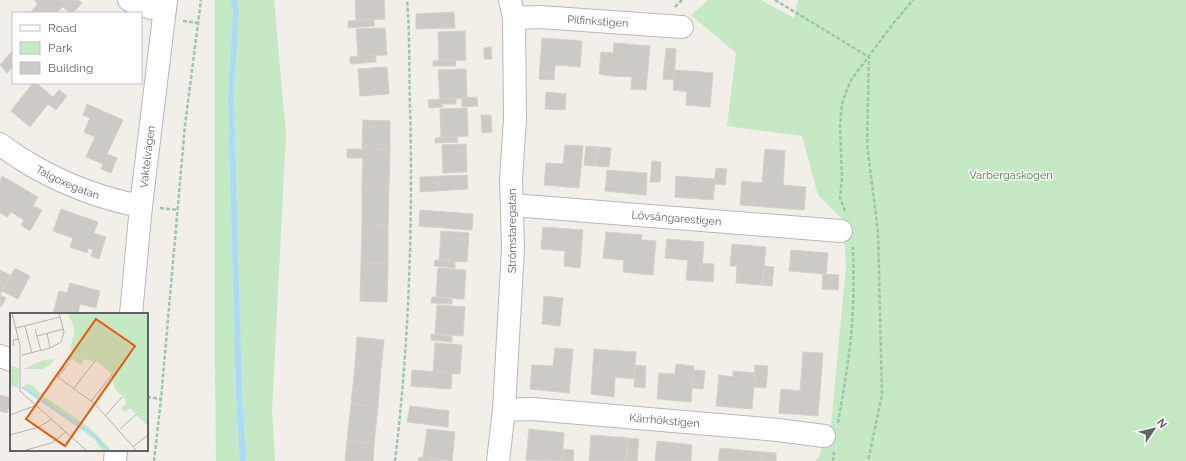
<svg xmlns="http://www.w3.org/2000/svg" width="1186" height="461" font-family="Raleway,sans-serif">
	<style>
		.green { fill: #c5e8c5 }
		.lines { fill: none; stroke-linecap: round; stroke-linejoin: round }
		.stream { stroke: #aadaff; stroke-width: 5.5 }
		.building { fill: #cccac5; stroke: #d6d1c6 }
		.minor-casing { stroke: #b5b8bc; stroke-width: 24 }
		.path { stroke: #9cc7a9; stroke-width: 2.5; stroke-dasharray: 4 2; stroke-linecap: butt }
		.minor { stroke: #fff; stroke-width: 22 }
		.labels { text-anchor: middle; stroke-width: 3; stroke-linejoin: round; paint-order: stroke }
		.street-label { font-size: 11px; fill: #5f6368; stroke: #fff }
		.park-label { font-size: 11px; fill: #348238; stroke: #fff }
		.inset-river { fill: none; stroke: #aadaff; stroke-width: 2 }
		.inset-road { fill: none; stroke: #b3b3b1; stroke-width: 1 }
		.view { fill: #e8590c; fill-opacity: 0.15; stroke: #e8590c; stroke-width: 2 }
		.inset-edge { fill: none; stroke: #5f6368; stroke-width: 2 }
	</style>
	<rect width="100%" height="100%" fill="#f1efe8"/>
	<!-- green -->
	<g class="green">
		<polygon points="215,0 274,0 286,135 272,410 275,461 216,461 215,362"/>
		<polygon points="708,0 761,0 794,18 798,0 1186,0 1186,461 815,461 818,458 831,426 846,266 843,220 818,195 802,136 727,126 736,53 691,15"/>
	</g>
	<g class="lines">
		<!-- stream -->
		<polyline class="stream" points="233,0 236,11 231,97 239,393 243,461"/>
	</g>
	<!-- building -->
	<g class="building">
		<polygon points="34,0 67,0 68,1 57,13 30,13 38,4"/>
		<polygon points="69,0 78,0 82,3 73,13 70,13 63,7"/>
		<polygon points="355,0 384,0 385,19 356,20"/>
		<polygon points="454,12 455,28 416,29 416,14"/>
		<polygon points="374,19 374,26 348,28 348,21"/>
		<polygon points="385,28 387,55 358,56 356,29"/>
		<polygon points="465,31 466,60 439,61 438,32"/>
		<polygon points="542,38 582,41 580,67 555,65 554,80 539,79"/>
		<polygon points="614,43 650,46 646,90 631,89 632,77 611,76"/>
		<polygon points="491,47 492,59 484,59 484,48"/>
		<polygon points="666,48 676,49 674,80 663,79"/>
		<polygon points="13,50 13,66 7,73 0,65"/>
		<polygon points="601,52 613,53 611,76 599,74"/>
		<polygon points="376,55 376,62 350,64 350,57"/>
		<polygon points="455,60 456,66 433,66 433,61"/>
		<polygon points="387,67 389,94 360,96 358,69"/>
		<polygon points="466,69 467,98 440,99 438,70"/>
		<polygon points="675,70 713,73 710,107 686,105 687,92 673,90"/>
		<polygon points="33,83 36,83 53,97 59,90 67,96 56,110 48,104 30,127 11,111"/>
		<polygon points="546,92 566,94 565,110 545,109"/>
		<polygon points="477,97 478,106 462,107 462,98"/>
		<polygon points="456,98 456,104 442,104 443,107 429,108 428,100"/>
		<polygon points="87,104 123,120 107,154 117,158 111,173 101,169 103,164 86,157 95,137 84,132 90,118 83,115"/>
		<polygon points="467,108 468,136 441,138 440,109"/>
		<polygon points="481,115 491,115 492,132 482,133"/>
		<polygon points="363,120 390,121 390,150 362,149"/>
		<polygon points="457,137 458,142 435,143 435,138"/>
		<polygon points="466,144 467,172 443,173 442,145"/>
		<polygon points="565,145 583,146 579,188 544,185 546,163 563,164"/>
		<polygon points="586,146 598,147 596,166 584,165"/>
		<polygon points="598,147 611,148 609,167 596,166"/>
		<polygon points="347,149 390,150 389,187 362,186 363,158 347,158"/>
		<polygon points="765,149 785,151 783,185 806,187 804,210 740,205 742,181 762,183"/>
		<polygon points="652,161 661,162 660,182 650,182"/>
		<polygon points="716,168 727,169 725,185 714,184"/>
		<polygon points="607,170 647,173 646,195 605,191"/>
		<polygon points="467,175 468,189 420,192 420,177"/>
		<polygon points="2,176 38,197 33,206 42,210 30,231 21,225 24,220 11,212 8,217 0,213 0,180"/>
		<polygon points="676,176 715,179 713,200 675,197"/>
		<polygon points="362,186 389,187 388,226 362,225"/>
		<polygon points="61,209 98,222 94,233 106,237 99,259 91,256 93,250 88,248 87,253 70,247 73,238 53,231"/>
		<polygon points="420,210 473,214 472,230 419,226"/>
		<polygon points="362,225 388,226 388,263 361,263"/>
		<polygon points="543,227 583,230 580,268 564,266 565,251 541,249"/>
		<polygon points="441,231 469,233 467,262 439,260"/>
		<polygon points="606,232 642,235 641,240 656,241 653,275 623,272 624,260 603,258"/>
		<polygon points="667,239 704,242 701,281 686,280 688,260 665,258"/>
		<polygon points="732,244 766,247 762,285 736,283 737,266 730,266"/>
		<polygon points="791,250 828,253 826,274 789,271"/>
		<polygon points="435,260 455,261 455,268 434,266"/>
		<polygon points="361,263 388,263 387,302 360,301"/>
		<polygon points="702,263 714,264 713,282 701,281"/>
		<polygon points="764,266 774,267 772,286 762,285"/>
		<polygon points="15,268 30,276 18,299 2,291"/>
		<polygon points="438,268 466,270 464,299 436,297"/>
		<polygon points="0,270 10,275 0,295"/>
		<polygon points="823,274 839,275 838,290 822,289"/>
		<polygon points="70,283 100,291 96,308 80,304 78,313 81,314 53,314 59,291 67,293"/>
		<polygon points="0,295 6,298 1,307 0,307"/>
		<polygon points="544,296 563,298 560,326 542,324"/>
		<polygon points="432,297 452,299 452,304 431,303"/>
		<polygon points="437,305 465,307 463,336 435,334"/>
		<polygon points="431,334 452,336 452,342 431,340"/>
		<polygon points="357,337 384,340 381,369 355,366"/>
		<polygon points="435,343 462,345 460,374 433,372"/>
		<polygon points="555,348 573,349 569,393 530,389 532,365 553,366"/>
		<polygon points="594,349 636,352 634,379 615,377 614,397 591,394"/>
		<polygon points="803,352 823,353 818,416 779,413 781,389 800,391"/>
		<polygon points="676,364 694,366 691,402 657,399 659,373 675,374"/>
		<polygon points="635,365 646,366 645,388 634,387"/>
		<polygon points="755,365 768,366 766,388 753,387"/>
		<polygon points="355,366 381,369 378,406 351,404"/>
		<polygon points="412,370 452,373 451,389 411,386"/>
		<polygon points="694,370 705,371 703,389 692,388"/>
		<polygon points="733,371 755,373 752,409 716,406 719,375 733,377"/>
		<polygon points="0,395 11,398 7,413 0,411"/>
		<polygon points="351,404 378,406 374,444 347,441"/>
		<polygon points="410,406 449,411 448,427 407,422"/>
		<polygon points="427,429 455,432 452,461 423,457"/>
		<polygon points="529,429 564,433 562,461 526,460"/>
		<polygon points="591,435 628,438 626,461 589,461"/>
		<polygon points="628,438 639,439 637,461 626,461"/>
		<polygon points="347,441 374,444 373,461 345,461"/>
		<polygon points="657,441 692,445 691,461 655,461"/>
		<polygon points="720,448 762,452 761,461 718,461"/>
		<polygon points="563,449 574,450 573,461 562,461"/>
		<polygon points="762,452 776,453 776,461 761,461"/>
		<polygon points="419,457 442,460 441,461 418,461"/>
	</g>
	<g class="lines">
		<!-- minor casing -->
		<g class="minor-casing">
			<g id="minor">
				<polyline points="129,0 151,8 165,9"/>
				<path id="s1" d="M514 18 540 17 682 27"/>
				<path id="s2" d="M0 144C10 152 20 158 31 165 66 185 102 199 141 206"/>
				<path id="s3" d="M512 205 841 231"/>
				<path id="s4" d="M131 314 141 206 166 0"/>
				<polyline points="0,356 11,360"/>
				<path id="s5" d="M504 410 532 409 778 430 824 436"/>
				<polyline points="115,461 116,450"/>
				<polyline points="498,461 504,410 513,248 511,179 515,119 514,18 510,0"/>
			</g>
		</g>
		<!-- path -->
		<g class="path">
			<polyline points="775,0 869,57 867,144 878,232 882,395 868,461"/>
			<polyline points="675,7 682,0"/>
			<polyline points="183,21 199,23"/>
			<polyline points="160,208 178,210"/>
			<polyline points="845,211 840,198 842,178 840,126 842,104 846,92 851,80 892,25 913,0"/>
			<polyline points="147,397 161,399"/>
			<path d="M838 423C842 400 846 377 849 354 854 318 854 282 853 247"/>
			<polyline points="154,461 161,399 185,125 201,0"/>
			<path d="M395 461C409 344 413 224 410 106 409 71 410 35 407 0"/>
			<polyline points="833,461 834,452"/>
		</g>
		<!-- minor -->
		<use href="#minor" class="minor"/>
	</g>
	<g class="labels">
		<!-- street labels -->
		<g class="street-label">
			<text dy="4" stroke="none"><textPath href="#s1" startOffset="84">Pilfinkstigen</textPath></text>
			<text dy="4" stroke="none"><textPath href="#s4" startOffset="158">Vaktelvägen</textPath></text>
			<text dy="4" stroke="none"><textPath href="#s2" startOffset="78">Talgoxegatan</textPath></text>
			<text dy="4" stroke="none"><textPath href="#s3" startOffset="165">Lövsångarestigen</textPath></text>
			<text transform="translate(512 231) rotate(-90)" y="4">Strömstaregatan</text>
			<text dy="4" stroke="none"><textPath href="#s5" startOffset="161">Kärrhökstigen</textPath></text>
		</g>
		<!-- park labels -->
		<g class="park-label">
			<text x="1011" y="179">Varbergaskogen</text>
		</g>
	</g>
	<!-- overview -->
	<g transform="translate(10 313)">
		<rect width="138" height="138" fill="#f1efe8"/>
		<path d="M58 0H138V113L120 95 115 99 111 95 116 90 115 86 105 76 101 61 89 50 75 46 70 52 64 47 58 48V43L64 40 60 35 65 17ZM44 46 41 51 32 56H14L31 48ZM0 53 9 55 8 75 0 72ZM16 71 22 72 32 82 80 115 102 138H93L84 126 24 84 13 75Z" fill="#c5e8c5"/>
		<path class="inset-river" d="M12 74 85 123 98 138"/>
		<path class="inset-road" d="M2 0 10 33V78M15 13 22 40M6 15 50 4M25 16 31 38M37 20 40 35M27 23 54 16M4 33 3 27 9 26M12 42 40 35 51 29 54 19 49 0M45 62 85 91 127 138M48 64 59 50M64 75 85 48M10 78 77 138M81 88 102 62M0 102 27 92M96 102 112 84M110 116 127 101M0 122 29 114 42 106M124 133 138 122M13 138 41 130 56 119"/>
		<path class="view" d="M86 6 125 33 55 133 16 106Z"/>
		<rect width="138" height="138" class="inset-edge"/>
	</g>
	<!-- legend -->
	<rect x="12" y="12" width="130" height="72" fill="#ffffff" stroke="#bfc1c3"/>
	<rect x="20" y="25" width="20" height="6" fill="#ffffff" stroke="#bfc1c3"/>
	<text x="48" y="32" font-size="12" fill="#5f6368">Road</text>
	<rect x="20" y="42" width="20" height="12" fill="#c5e8c5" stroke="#bfc1c3"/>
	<text x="48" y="52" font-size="12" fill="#5f6368">Park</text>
	<rect x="20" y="62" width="20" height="12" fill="#cccac5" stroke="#bfc1c3"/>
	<text x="48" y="72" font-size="12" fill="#5f6368">Building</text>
	<!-- north arrow -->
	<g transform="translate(1154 429) rotate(55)" stroke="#ffffff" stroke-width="3" paint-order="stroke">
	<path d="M0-3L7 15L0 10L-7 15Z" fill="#5f6368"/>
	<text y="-6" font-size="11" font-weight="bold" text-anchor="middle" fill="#5f6368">N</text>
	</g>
</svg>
